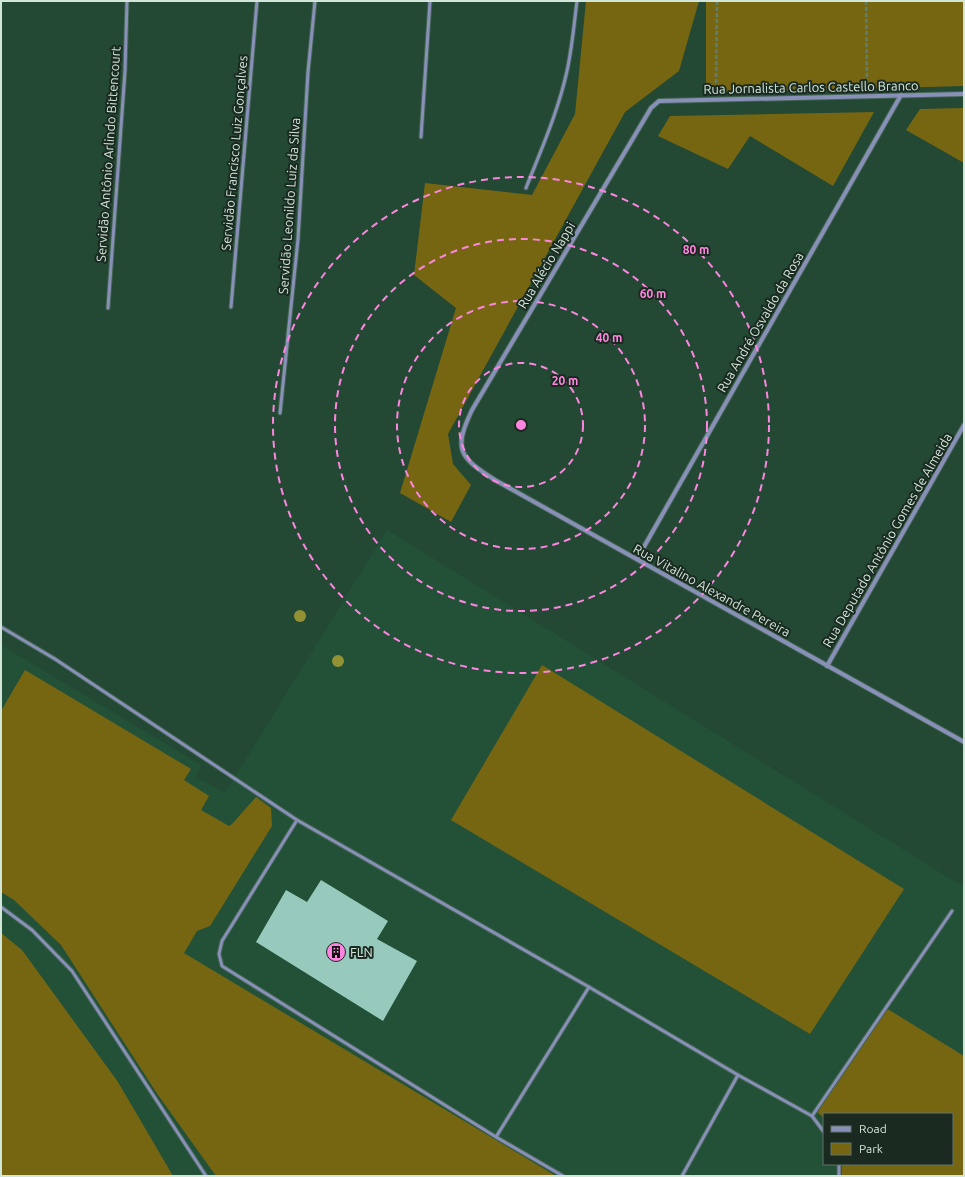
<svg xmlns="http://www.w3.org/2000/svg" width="965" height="1177" font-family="Ubuntu,sans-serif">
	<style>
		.built { fill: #235138; fill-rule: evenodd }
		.green { fill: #766612 }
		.building { fill: #97cabd }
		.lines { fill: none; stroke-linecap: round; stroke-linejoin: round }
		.lane-casing { stroke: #426452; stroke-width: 5 }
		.street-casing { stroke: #426452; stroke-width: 6 }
		.path { stroke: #5f7e6d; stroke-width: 2.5; stroke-dasharray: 4 2; stroke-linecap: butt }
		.lane { stroke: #8990b8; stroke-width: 3 }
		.street { stroke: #8990b8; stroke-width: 4 }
		.tree { fill: #929234 }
		.ring { fill: none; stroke: #fe85df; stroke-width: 2; stroke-dasharray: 7 5 }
		.labels { text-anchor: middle; stroke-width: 4; stroke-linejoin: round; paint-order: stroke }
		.street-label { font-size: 13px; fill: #d1e5d8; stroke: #1a2a21 }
		.poi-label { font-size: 13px; fill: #d1e5d8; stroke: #1a2a21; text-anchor: start }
		.centre { fill: #fe85df; stroke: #1a2a21; stroke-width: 2 }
		.ring-label { font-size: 12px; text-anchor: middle; font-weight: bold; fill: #fe85df; stroke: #1a2a21; stroke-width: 4; stroke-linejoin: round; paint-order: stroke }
	</style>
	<rect width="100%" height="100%" fill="#234834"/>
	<!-- built -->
	<path class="built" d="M387 530 964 887V1176H1V645L201 765 196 777 225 793ZM824 1114H952V1164H824Z"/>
	<!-- green -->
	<g class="green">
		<polygon points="586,1 699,1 679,71 625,112 448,434 453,464 471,485 451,522 400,493 456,308 414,275 425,183 532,195 575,114"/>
		<polygon points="706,1 964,1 964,86 706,93"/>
		<polygon points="964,108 964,163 906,130 920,109"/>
		<polygon points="874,112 833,186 750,136 728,169 658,136 670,116"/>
		<polygon points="542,665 904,889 810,1034 451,820"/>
		<polygon points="25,670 191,769 184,780 209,796 201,810 229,826 232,824 256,797 271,808 272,826 210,926 197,931 184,953 556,1176 216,1176 158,1095 61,945 14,900 1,892 1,711"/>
		<polygon points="1,933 22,950 118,1082 173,1176 1,1176"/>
		<polygon points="886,1008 964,1056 964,1176 842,1176 842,1164 952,1164 952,1114 824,1114 824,1118 816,1111"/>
	</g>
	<!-- building -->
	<polygon class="building" points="321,880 388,921 377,939 417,961 383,1021 256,942 286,890 307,902"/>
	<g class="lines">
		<!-- lane casing -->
		<g class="lane-casing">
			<g id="lane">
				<polyline points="421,137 430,1"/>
				<path d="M526 188C541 150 558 112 567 71 572 48 574 25 577 1"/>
				<polyline points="231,307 257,1"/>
				<polyline points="108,308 125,71 127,1"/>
				<polyline points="280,413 298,239 308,72 315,1"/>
				<polyline points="1,627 55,659 297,820 589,987 738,1075 812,1116 824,1132"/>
				<polyline points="297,820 222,941 219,954 222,966 496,1137 563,1176"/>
				<polyline points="1,907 32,930 72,971 206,1176"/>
				<polyline points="812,1116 952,911"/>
				<polyline points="496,1137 589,987"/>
				<polyline points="839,1164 839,1176"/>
				<polyline points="682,1176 738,1075"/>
			</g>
		</g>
		<!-- street casing -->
		<g class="street-casing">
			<g id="street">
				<path d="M964 94 659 101 651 108 472 410C453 450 459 457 495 480L964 742"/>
				<polyline points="637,559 901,95"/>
				<polyline points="827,666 964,425"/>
			</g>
		</g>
		<!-- path -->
		<g class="path">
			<polyline points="866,1 867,84"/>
			<polyline points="716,89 717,1"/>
		</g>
		<!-- lane -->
		<use href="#lane" class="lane"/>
		<!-- street -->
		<use href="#street" class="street"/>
	</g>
	<!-- trees -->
	<g class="tree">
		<circle cx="300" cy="616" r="6"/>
		<circle cx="338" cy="661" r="6"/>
	</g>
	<!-- distance rings -->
	<g class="ring">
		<circle cx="521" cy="425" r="62"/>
		<circle cx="521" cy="425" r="124"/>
		<circle cx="521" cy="425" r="186"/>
		<circle cx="521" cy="425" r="248"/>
	</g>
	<!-- icons -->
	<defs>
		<g id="building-disc" transform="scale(1)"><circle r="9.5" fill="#fe85df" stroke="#1a2a21"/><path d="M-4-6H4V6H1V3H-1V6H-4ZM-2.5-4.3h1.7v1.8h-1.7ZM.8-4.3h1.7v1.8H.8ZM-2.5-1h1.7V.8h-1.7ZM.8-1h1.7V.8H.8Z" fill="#111"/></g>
	</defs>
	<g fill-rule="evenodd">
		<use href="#building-disc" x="336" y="952"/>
	</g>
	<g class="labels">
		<!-- street labels -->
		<g class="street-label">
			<text transform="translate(811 87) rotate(-1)" y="5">Rua Jornalista Carlos Castello Branco</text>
			<text transform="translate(234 153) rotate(-85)" y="5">Servidão Francisco Luiz Gonçalves</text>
			<text transform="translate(108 154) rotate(-86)" y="5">Servidão Antônio Arlindo Bittencourt</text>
			<text transform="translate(289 206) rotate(-86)" y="5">Servidão Leonildo Luiz da Silva</text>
			<text transform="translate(546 265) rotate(-59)" y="5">Rua Alécio Nappi</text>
			<text transform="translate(760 322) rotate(-60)" y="5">Rua André Osvaldo da Rosa</text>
			<text transform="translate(887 540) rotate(-60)" y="5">Rua Deputado Antônio Gomes de Almeida</text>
			<text transform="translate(712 590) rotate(29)" y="5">Rua Vitalino Alexandre Pereira</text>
		</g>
		<!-- poi labels -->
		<g class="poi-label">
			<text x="350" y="957">FLN</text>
		</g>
	</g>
	<circle cx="521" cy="425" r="6" class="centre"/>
	<g class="ring-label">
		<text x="696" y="254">80 m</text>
		<text x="653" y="298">60 m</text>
		<text x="609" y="342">40 m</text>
		<text x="565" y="385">20 m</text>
	</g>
	<!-- border -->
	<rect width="965" height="1177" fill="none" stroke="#d1e5d8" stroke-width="4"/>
	<!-- legend -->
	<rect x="823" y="1113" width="130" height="52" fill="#1a2a21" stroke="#63756a"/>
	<rect x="831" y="1126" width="20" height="6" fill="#8990b8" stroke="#63756a"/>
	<text x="859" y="1133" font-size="12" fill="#d1e5d8">Road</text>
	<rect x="831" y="1143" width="20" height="12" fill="#766612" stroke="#63756a"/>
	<text x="859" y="1153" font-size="12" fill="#d1e5d8">Park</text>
</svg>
